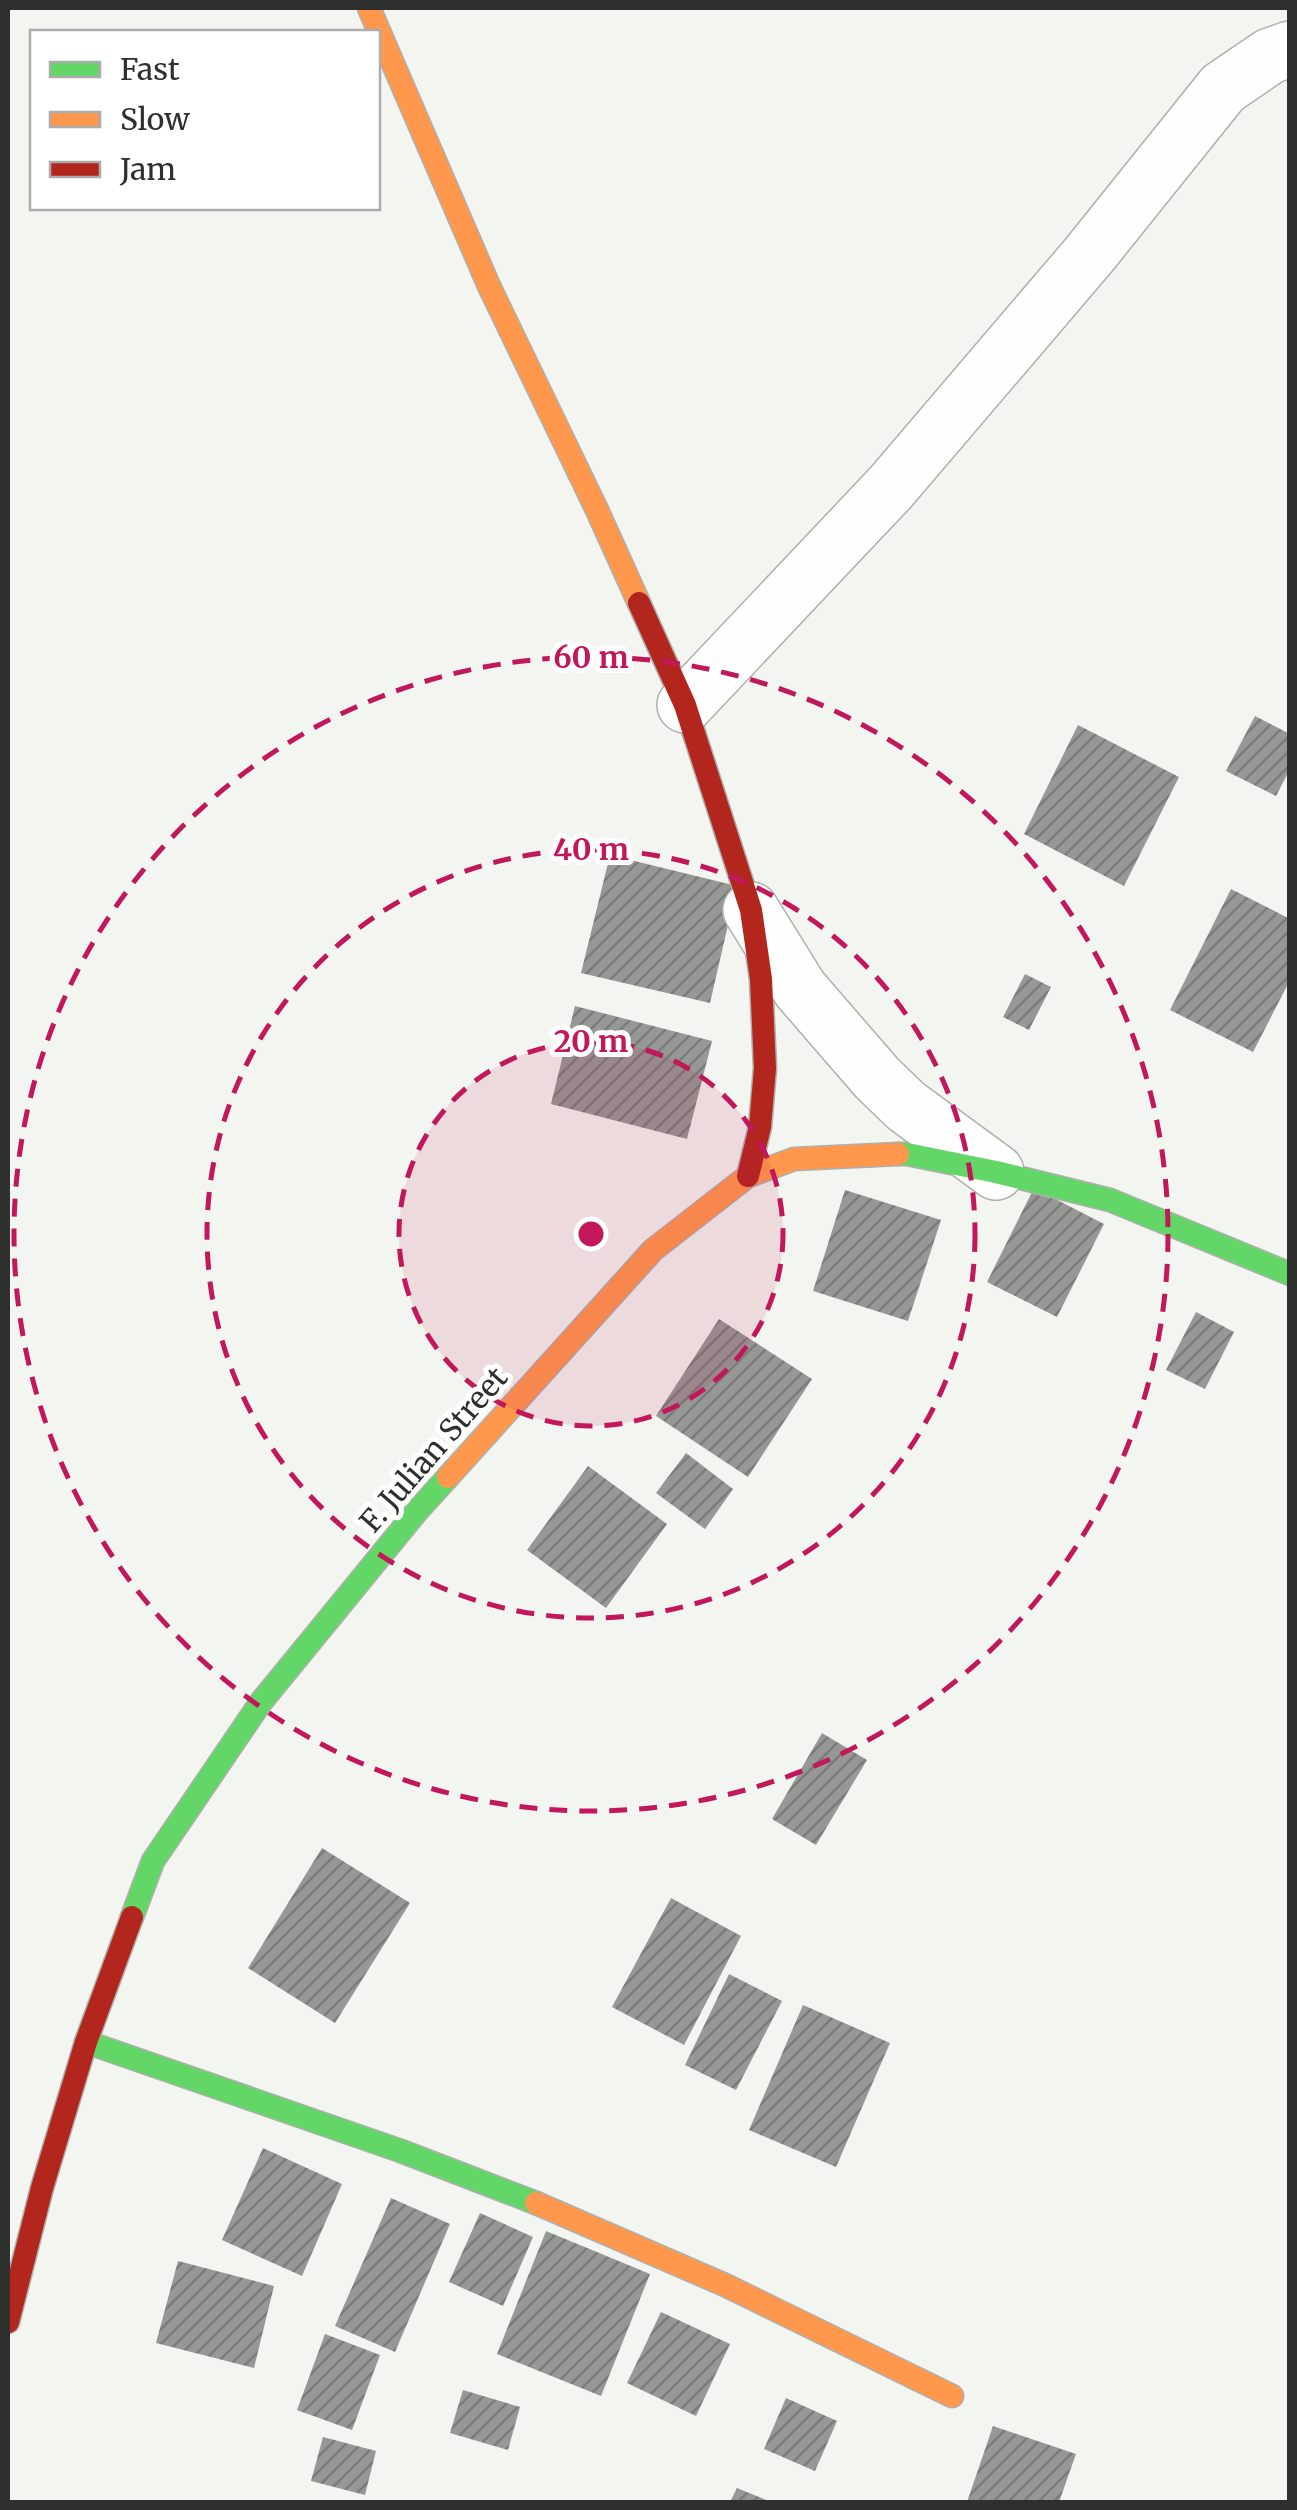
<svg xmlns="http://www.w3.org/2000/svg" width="1297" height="2510" font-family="Merriweather,serif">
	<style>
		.building { fill: url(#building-hatch) }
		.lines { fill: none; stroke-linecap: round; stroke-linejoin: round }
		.street-casing { stroke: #aeb0ac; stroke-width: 58 }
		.fast-casing { stroke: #aeb0ac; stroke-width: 25 }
		.slow-casing { stroke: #aeb0ac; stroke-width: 25 }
		.jam-casing { stroke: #aeb0ac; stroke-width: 25 }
		.street { stroke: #fdfefd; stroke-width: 55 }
		.fast { stroke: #63d668; stroke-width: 22 }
		.slow { stroke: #ff974d; stroke-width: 22 }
		.jam { stroke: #b3261e; stroke-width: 22 }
		.ring { fill: none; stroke: #c2185b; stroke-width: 5; stroke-dasharray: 18 12 }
		.labels { text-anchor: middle; stroke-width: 10; stroke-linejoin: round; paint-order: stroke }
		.street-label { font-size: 30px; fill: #2e302d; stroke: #fff }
		.centre { fill: #c2185b; stroke: #fff; stroke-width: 5 }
		.ring-label { font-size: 30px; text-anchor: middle; font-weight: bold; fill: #c2185b; stroke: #fff; stroke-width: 10; stroke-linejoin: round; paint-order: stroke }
	</style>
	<defs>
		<pattern id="building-hatch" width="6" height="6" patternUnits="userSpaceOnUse" patternTransform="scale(2.5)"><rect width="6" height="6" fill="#959894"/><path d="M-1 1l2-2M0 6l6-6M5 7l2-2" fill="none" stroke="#7a7c79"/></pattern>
	</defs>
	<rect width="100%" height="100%" fill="#f2f5f0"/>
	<!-- building -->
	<g class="building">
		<polygon points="1255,716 1290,734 1290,769 1276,796 1226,771"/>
		<polygon points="1078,725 1179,777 1124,886 1024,834"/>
		<polygon points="610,855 737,886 710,1003 581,973"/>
		<polygon points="1231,889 1290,919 1290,980 1253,1052 1170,1010"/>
		<polygon points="1025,974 1051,987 1029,1030 1003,1017"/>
		<polygon points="575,1006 712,1041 687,1139 551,1104"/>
		<polygon points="1034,1188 1104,1224 1057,1317 987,1282"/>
		<polygon points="845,1190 941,1220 908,1321 813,1291"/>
		<polygon points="1196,1312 1234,1332 1205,1389 1166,1370"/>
		<polygon points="719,1319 812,1379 748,1477 656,1416"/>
		<polygon points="686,1453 733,1489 705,1529 656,1493"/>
		<polygon points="588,1466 667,1524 606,1608 527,1550"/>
		<polygon points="822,1733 867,1760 816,1845 772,1819"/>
		<polygon points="322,1848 410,1903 335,2023 248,1968"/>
		<polygon points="671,1898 741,1936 684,2045 612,2007"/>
		<polygon points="729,1974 782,2001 736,2090 685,2065"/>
		<polygon points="803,2005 890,2043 836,2167 749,2130"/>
		<polygon points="263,2148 342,2184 302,2276 222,2240"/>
		<polygon points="391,2198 450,2224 395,2352 335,2326"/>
		<polygon points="480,2213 533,2237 503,2306 449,2282"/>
		<polygon points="546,2231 650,2274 601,2396 497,2354"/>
		<polygon points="178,2261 274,2286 254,2368 156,2343"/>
		<polygon points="661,2312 730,2344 696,2416 627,2383"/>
		<polygon points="325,2334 380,2355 352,2430 297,2410"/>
		<polygon points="463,2390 520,2407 508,2450 450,2433"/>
		<polygon points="786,2398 837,2421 815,2471 764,2449"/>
		<polygon points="993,2426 1076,2454 1059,2502 967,2502"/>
		<polygon points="323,2437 376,2451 365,2495 311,2481"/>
		<polygon points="737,2488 771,2502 730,2502"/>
	</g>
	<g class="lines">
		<!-- street casing -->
		<g class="street-casing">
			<g id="street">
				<polyline points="685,705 891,487 1089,255 1223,88 1270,56 1290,49"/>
				<polyline points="751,910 800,989 877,1078 906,1106 996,1172"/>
			</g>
		</g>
		<!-- fast casing -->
		<g class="fast-casing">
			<g id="fast">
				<polyline points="898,1154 907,1154 996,1172 1110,1200 1290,1274"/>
				<polyline points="132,1917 153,1861 261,1702 418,1510 448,1477"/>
				<polyline points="86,2042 401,2151 536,2203"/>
			</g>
		</g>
		<!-- slow casing -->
		<g class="slow-casing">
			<g id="slow">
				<polyline points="369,8 489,286 597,510 639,603"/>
				<polyline points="448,1477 653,1250 748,1176 794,1159 898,1154"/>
				<polyline points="536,2203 725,2285 952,2396"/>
			</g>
		</g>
		<!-- jam casing -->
		<g class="jam-casing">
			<g id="jam">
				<polyline points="639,603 685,705 751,910 761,979 765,1068 760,1127 748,1176"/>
				<polyline points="8,2322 42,2188 86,2042 132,1917"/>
			</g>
		</g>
		<!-- street -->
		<use href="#street" class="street"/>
		<!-- fast -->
		<use href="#fast" class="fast"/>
		<!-- slow -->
		<use href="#slow" class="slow"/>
		<!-- jam -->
		<use href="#jam" class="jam"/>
	</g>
	<!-- distance rings -->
	<circle cx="591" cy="1234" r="192" fill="#c2185b" fill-opacity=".12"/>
	<g class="ring">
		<circle cx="591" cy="1234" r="192"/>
		<circle cx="591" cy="1234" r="384"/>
		<circle cx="591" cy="1234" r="577"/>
	</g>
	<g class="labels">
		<!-- street labels -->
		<g class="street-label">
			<text transform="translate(434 1450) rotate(-49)" y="10">F. Julian Street</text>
		</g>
	</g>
	<circle cx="591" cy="1234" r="15" class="centre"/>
	<g class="ring-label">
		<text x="591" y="668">60 m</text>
		<text x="591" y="860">40 m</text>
		<text x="591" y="1052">20 m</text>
	</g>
	<!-- border -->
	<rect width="1297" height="2510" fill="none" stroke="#2e302d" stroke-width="20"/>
	<!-- legend -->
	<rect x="30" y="30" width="350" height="180" fill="#ffffff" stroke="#abacab" stroke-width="2.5"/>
	<rect x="50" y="62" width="50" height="15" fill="#63d668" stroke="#abacab" stroke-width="2.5"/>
	<text x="120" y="80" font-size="30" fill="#2e302d">Fast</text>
	<rect x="50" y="112" width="50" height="15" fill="#ff974d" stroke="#abacab" stroke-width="2.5"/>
	<text x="120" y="130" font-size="30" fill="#2e302d">Slow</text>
	<rect x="50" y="162" width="50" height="15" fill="#b3261e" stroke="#abacab" stroke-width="2.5"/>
	<text x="120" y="180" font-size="30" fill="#2e302d">Jam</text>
</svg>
